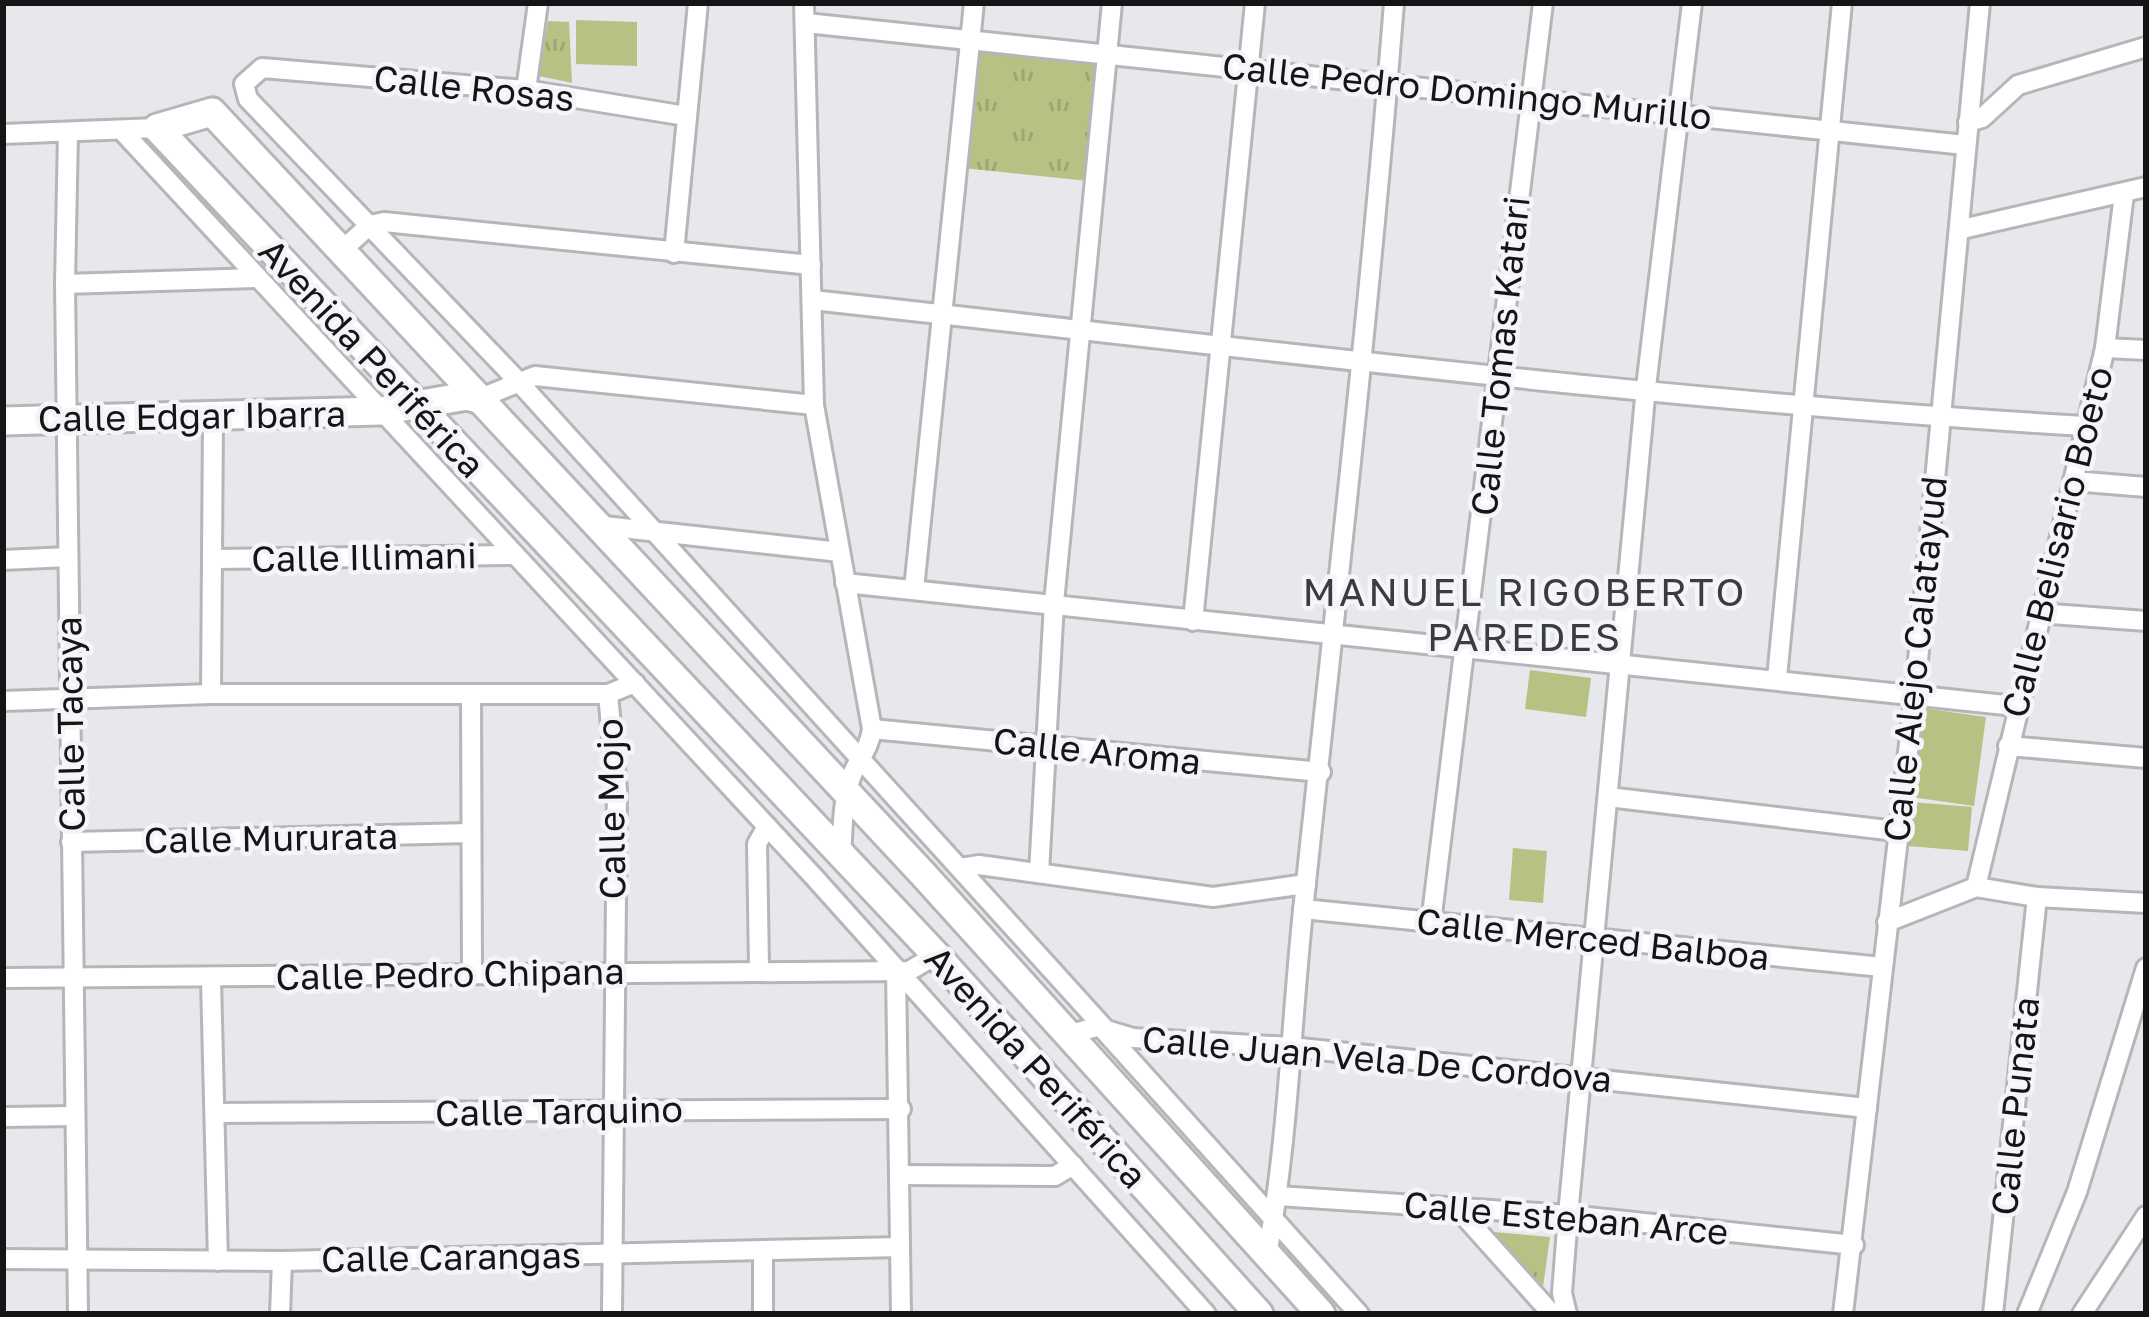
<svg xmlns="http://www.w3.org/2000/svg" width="2149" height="1317" font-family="'Golos Text',sans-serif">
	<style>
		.grass { fill: #b5c284 }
		.park { fill: url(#park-tufts) }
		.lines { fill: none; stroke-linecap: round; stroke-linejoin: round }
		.street-casing { stroke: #b5b6ba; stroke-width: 24 }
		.secondary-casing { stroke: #b5b6ba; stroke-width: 33 }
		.street { stroke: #fff; stroke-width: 18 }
		.secondary { stroke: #fff; stroke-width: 27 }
		.labels { text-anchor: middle; stroke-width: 9; stroke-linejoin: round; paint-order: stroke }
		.street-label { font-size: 36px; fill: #151516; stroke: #f3f5f9 }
		.neighbourhood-label { font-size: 39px; letter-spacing: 3px; fill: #3b3c3f; stroke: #f3f5f9 }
	</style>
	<defs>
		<pattern id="park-tufts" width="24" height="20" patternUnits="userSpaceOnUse" patternTransform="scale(3)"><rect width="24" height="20" fill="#b5c284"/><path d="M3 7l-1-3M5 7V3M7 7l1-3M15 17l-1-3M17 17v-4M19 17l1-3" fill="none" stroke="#9ba671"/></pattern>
	</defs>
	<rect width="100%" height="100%" fill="#e6e8eb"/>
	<!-- grass -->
	<g class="grass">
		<polygon points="576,20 637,22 637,66 576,64"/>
		<polygon points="1530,670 1591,678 1586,717 1525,709"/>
		<polygon points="1922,708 1986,717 1974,806 1911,797"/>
		<polygon points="1911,802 1972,807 1968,851 1908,846"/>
		<polygon points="1513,848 1547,851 1543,903 1509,900"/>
	</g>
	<!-- park -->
	<g class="park">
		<polygon points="548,21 569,22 572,83 539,76"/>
		<polygon points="975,47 1100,60 1088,181 963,168"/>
		<polygon points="1494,1232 1550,1237 1543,1287"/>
	</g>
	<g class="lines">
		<!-- street casing -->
		<g class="street-casing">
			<g id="street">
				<path d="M804 3 814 405 872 729C869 750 859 757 852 775 842 800 843 829 841 856"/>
				<polyline points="806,23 1965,145"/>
				<polyline points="526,90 538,3"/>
				<polyline points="686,116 526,90 262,68 244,84 248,99 517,380 1106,1030 1133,1038 1291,1047 1867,1108"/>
				<polyline points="1968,122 1982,118 2018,85 2146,47"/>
				<polyline points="68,133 65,284 78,1314"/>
				<polyline points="124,133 814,877 1206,1314"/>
				<polyline points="3,134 157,128"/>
				<polyline points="1962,229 2146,187"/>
				<polyline points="341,251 370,225 384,222 811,265"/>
				<polyline points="674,253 698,3"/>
				<polyline points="65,284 258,278"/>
				<path d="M812 300C1236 346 1659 401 2085 426"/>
				<polyline points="2105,348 2146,350"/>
				<polyline points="478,399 535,376 814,405"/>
				<polyline points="2073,481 2146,487"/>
				<polyline points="595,525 840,552"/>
				<polyline points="215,559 513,555"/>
				<polyline points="3,560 68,557"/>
				<polyline points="845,583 2015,706"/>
				<polyline points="914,589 974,3"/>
				<polyline points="2038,613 2146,621"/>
				<polyline points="1193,621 1255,3"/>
				<polyline points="1777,678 1842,3"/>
				<polyline points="211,694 213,418"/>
				<polyline points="471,695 472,973"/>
				<polyline points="3,701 211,694 608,694"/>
				<polyline points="872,729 1321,772"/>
				<polyline points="2008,746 2146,758"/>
				<polyline points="1608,797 1896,831"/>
				<polyline points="71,842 471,833"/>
				<polyline points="960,868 979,865 1213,897 1306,884"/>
				<polyline points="1039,873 1054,603 1112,3"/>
				<polyline points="1976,887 2105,348 2124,194"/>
				<polyline points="1303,909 1882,967"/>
				<polyline points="1887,922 1976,887 2037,897 2146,903"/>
				<polyline points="1431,923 1543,3"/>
				<polyline points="759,968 757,844 767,826"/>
				<polyline points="896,970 901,1314"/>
				<polyline points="3,978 909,971 936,955"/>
				<polyline points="211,979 218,1261"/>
				<polyline points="1067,1035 1100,1026 1359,1314"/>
				<polyline points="216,1113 901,1109"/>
				<polyline points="3,1117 74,1116"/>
				<polyline points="901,1175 1055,1176 1073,1165"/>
				<polyline points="1278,1196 1568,1215 1854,1245"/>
				<polyline points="1457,1208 1552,1314"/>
				<path d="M1267 1255C1288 1142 1291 1025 1303 911 1335 608 1370 306 1394 3"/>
				<polyline points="3,1259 282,1261 900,1247"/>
				<polyline points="280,1314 282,1261"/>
				<polyline points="612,1314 617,790 608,694 635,683"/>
				<polyline points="763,1314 763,1250"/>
				<polyline points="1567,1314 1562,1293 1568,1215 1646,387 1692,3"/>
				<polyline points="1843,1314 1915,692 1980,3"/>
				<polyline points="1993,1314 2037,897"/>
				<polyline points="2027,1314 2077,1192 2146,968"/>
				<polyline points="2082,1314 2146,1216"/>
			</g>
		</g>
		<!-- secondary casing -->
		<g class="secondary-casing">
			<g id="secondary">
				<polyline points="3,421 381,411 467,396 478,399"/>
				<polyline points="1259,1314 936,955 157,128 212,112 922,873 1321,1314"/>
			</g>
		</g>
		<!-- street -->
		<use href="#street" class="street"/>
		<!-- secondary -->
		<use href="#secondary" class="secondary"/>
	</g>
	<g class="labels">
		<!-- street labels -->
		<g class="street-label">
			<text transform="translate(474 88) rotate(6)" y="13">Calle Rosas</text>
			<text transform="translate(1467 91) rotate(6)" y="13">Calle Pedro Domingo Murillo</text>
			<text transform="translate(1500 356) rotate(-84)" y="13">Calle Tomas Katari</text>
			<text transform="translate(372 358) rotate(47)" y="13">Avenida Periférica</text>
			<text transform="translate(192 416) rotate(-1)" y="13">Calle Edgar Ibarra</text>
			<text transform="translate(2057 542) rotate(-76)" y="13">Calle Belisario Boeto</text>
			<text transform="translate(364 557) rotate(-1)" y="13">Calle Illimani</text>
			<text transform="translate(1915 659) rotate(-84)" y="13">Calle Alejo Calatayud</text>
			<text transform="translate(70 724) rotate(-91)" y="13">Calle Tacaya</text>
			<text transform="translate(1097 751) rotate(6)" y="13">Calle Aroma</text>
			<text transform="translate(611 809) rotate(-91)" y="13">Calle Mojo</text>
			<text transform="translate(271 838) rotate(-1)" y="13">Calle Mururata</text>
			<text transform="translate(1593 939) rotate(6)" y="13">Calle Merced Balboa</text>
			<text transform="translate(450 974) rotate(-1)" y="13">Calle Pedro Chipana</text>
			<text transform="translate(1377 1059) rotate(5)" y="13">Calle Juan Vela De Cordova</text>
			<text transform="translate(1036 1067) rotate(48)" y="13">Avenida Periférica</text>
			<text transform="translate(2015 1106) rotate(-84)" y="13">Calle Punata</text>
			<text transform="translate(559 1111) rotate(-1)" y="13">Calle Tarquino</text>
			<text transform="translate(1566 1218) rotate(5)" y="13">Calle Esteban Arce</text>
			<text transform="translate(451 1257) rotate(-1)" y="13">Calle Carangas</text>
		</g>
		<!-- neighbourhood labels -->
		<g class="neighbourhood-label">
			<text x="1525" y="606">MANUEL RIGOBERTO<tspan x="1525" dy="45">PAREDES</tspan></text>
		</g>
	</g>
	<!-- border -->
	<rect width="2149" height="1317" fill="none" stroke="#151516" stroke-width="12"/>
</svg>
